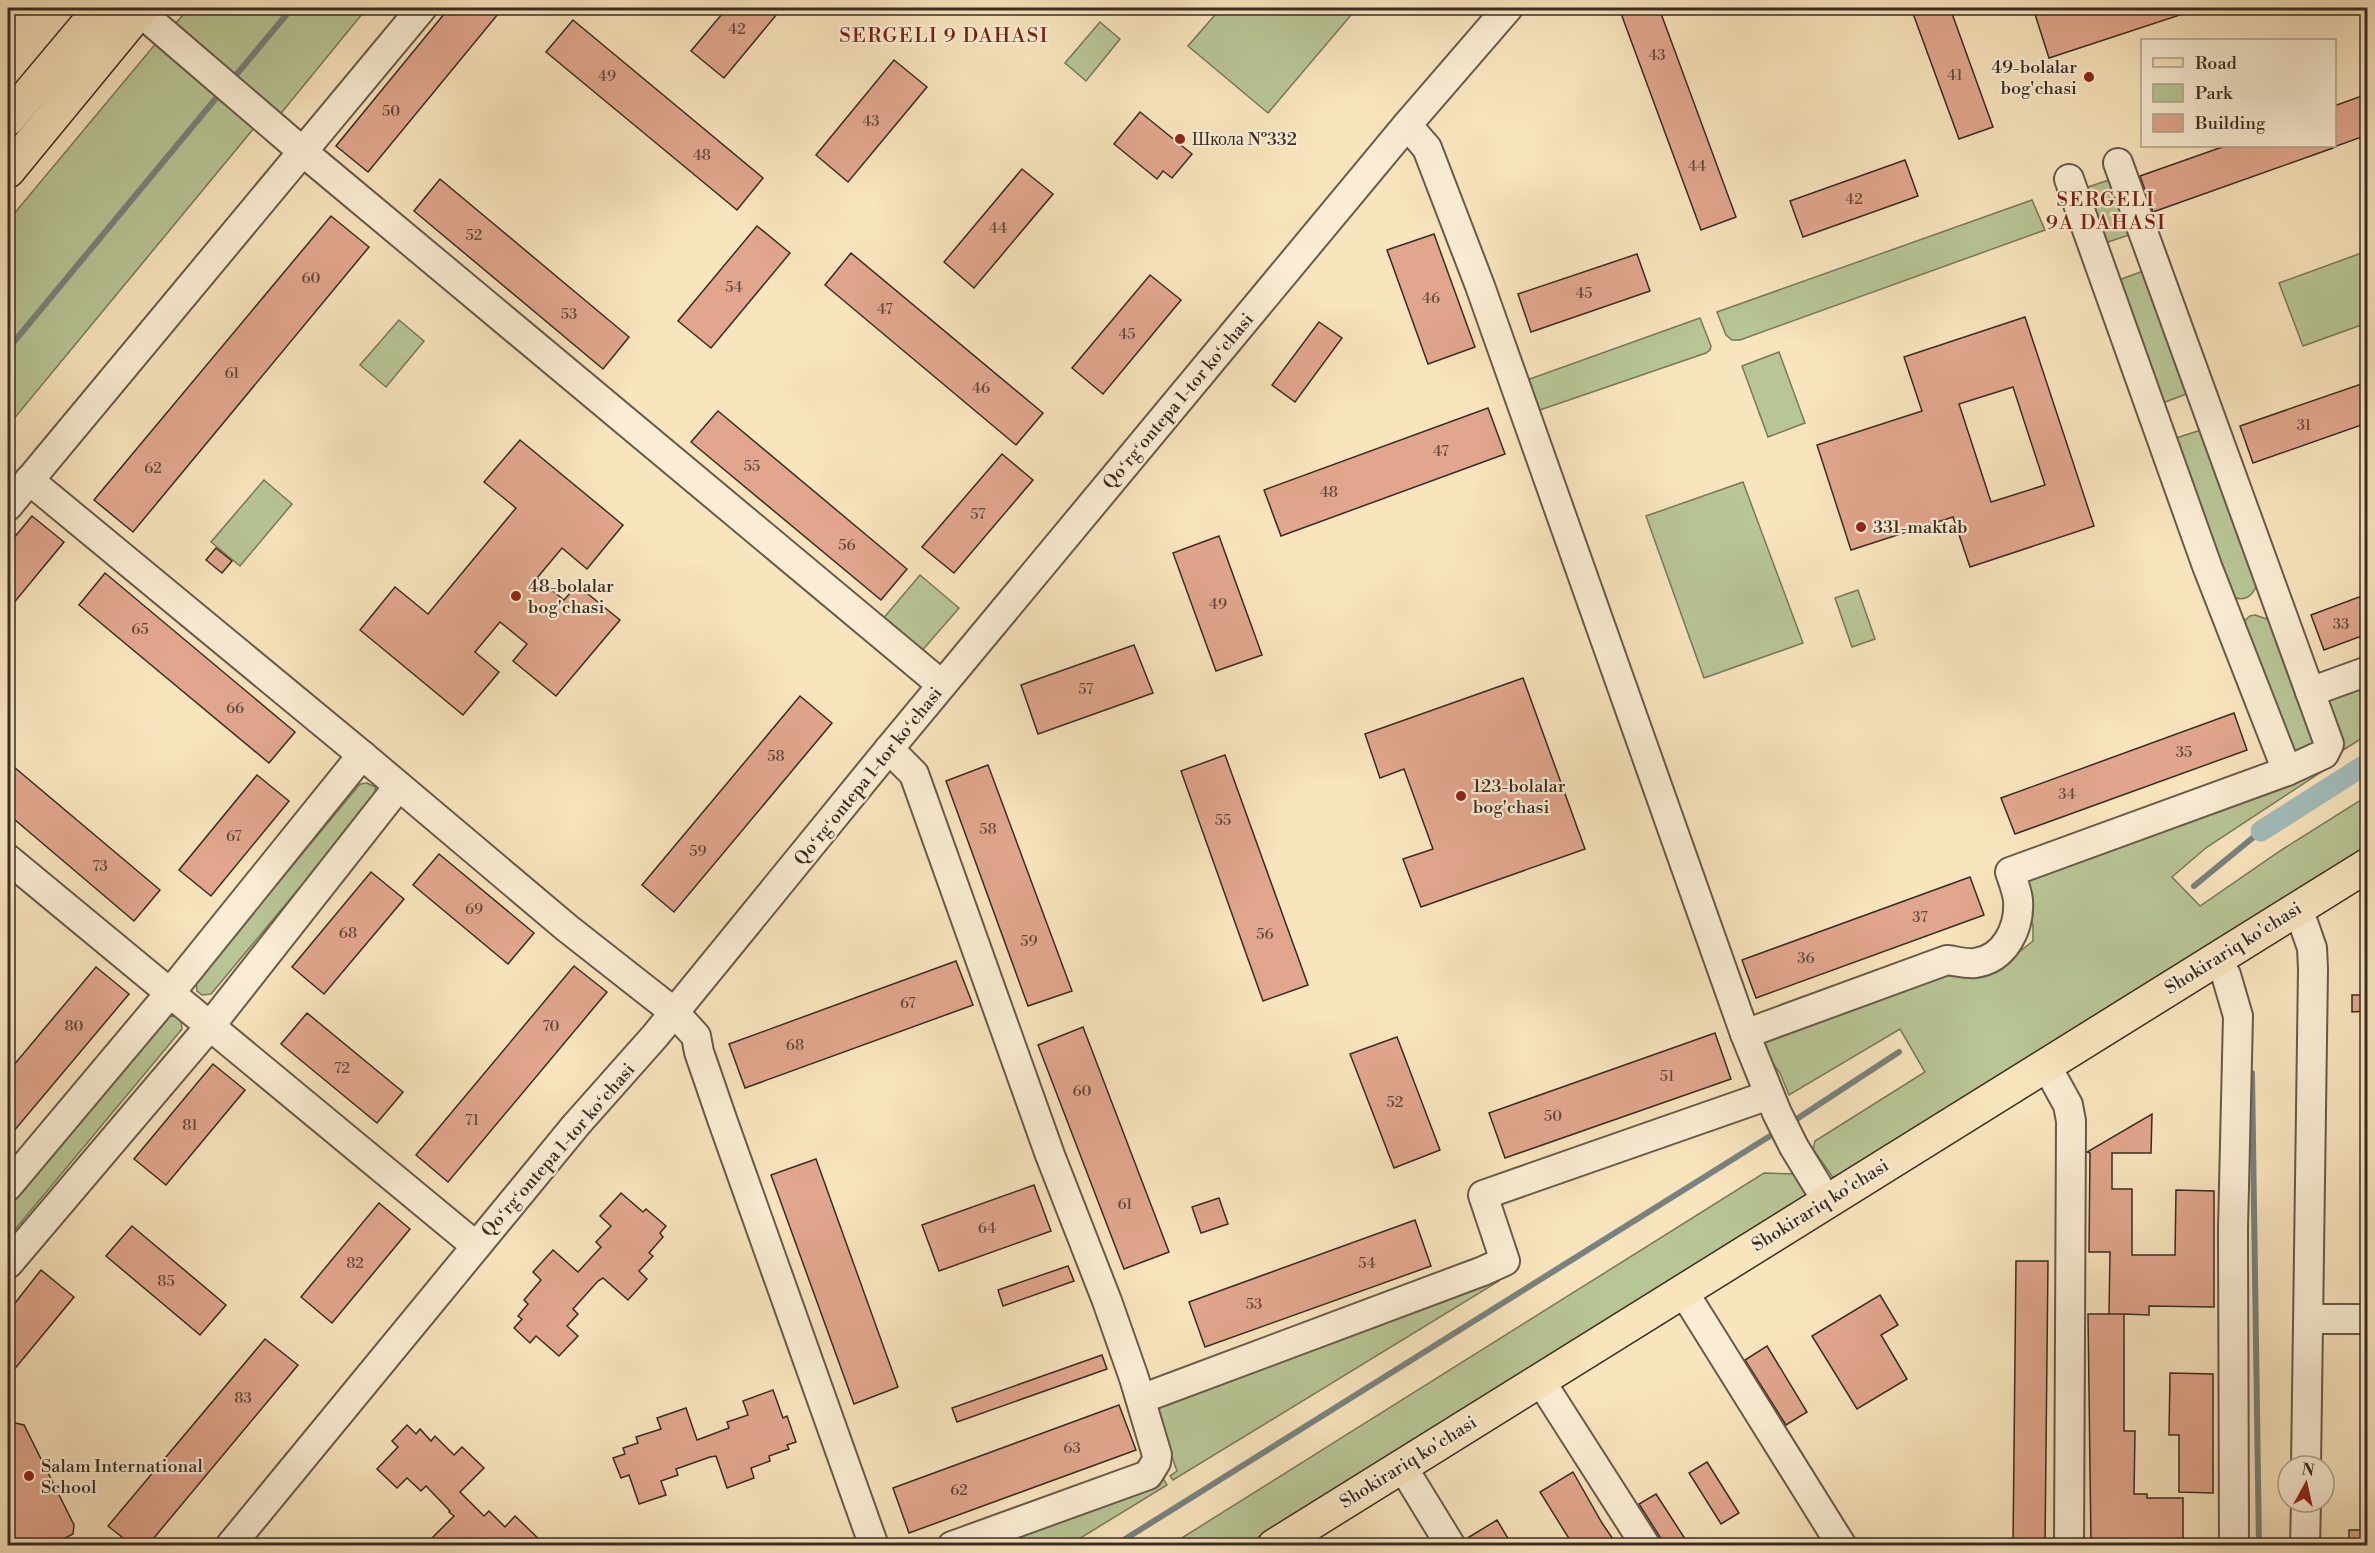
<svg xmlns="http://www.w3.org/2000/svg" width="2375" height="1553" font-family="'Libre Bodoni',serif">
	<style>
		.green { fill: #b8c595; stroke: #78785c; stroke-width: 1.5 }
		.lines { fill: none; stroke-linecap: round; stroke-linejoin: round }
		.stream { stroke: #78827e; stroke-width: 6 }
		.canal { stroke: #a2bcbb; stroke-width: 21 }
		.building { fill: #e1a68d; stroke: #392c23; stroke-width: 1.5; fill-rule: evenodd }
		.minor-casing { stroke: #695a4a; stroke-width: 32 }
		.major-casing { stroke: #392c23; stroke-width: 36 }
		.highway-casing { stroke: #392c23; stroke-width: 36 }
		.minor { stroke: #faedd4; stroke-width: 28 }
		.major { stroke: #f8e4bd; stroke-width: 33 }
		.highway { stroke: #f8e4bd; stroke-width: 33 }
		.poi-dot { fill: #8f2418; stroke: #faedd4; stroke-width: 2 }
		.labels { text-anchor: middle; stroke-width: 4.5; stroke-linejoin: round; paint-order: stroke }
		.number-label { font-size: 15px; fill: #634a3e }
		.poi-label { font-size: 18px; fill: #392c23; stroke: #faedd4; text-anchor: start }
		.street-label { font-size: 18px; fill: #392c23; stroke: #faedd4 }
		.neighbourhood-label { font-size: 20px; letter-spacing: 1.5px; fill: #7a1f14; stroke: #faedd4 }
	</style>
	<rect width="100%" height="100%" fill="#f8e4bd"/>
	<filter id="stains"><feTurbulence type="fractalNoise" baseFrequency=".00333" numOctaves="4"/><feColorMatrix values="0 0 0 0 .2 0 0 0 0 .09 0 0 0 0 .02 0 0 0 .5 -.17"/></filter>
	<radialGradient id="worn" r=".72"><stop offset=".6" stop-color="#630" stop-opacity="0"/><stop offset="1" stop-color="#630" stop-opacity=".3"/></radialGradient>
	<!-- green -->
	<g class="green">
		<polygon points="189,8 367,8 278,117 175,24"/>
		<polygon points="1221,8 1357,8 1268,113 1188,46"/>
		<polygon points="1100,22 1120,39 1086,81 1065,63"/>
		<polygon points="157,42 254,128 8,426 8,221"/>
		<polygon points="2112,179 2132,234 2102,244 2082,189"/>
		<polygon points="2032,200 2045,230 1740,340 1732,340 1726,335 1717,312"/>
		<polygon points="2367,251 2367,323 2303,346 2279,283"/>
		<polygon points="2146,270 2189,393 2160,404 2116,281"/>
		<polygon points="1700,318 1711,346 1710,350 1706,353 1534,412 1524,381"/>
		<polygon points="399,320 424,341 386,387 360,365"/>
		<polygon points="1779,352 1805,423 1768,437 1742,366"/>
		<path d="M2204 429 2257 584C2253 596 2245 602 2233 597L2173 439Z"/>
		<polygon points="264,480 292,504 240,566 211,542"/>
		<polygon points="1743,482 1803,643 1704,678 1646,516"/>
		<polygon points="920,575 959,608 920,653 882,620"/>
		<polygon points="1858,590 1875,639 1852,647 1835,598"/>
		<polygon points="2255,615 2270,620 2313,742 2311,746 2293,753 2242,623 2250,616"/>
		<polygon points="2367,681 2367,735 2340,752 2323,698"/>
		<polygon points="2338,761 2207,847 2172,877 2200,906 2280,851 2367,796 2367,847 1834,1179 1813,1149 1815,1141 1925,1072 1900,1029 1789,1095 1780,1073 1764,1051 1765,1040 1942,971 1996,970 2033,941 2033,926 2022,897 2029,872"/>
		<polygon points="367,783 375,787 376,796 211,994 202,995 197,991 196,982 360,784"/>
		<polygon points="174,1016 181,1020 182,1029 8,1238 8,1208 168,1017"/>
		<polygon points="1764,1173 1798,1174 1811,1193 1246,1545 1169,1546"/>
		<polygon points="1498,1278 1499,1281 1173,1480 1170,1476 1177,1471 1157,1415 1159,1407"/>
		<polygon points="1163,1478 1167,1485 1069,1545 975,1546"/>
	</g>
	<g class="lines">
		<!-- stream -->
		<g class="stream">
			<polyline points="231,81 292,8"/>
			<polyline points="8,349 222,91"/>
			<polyline points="2194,886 2261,831"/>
			<polyline points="2252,1073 2259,1546"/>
			<polyline points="1789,1124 1899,1052"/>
			<polyline points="1114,1546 1778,1131"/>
		</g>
		<!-- canal -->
		<polyline class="canal" points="2261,831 2368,763"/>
	</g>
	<!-- building -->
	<g class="building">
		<polygon points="449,8 503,8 368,172 336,146"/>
		<polygon points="727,8 782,8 724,78 691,51"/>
		<polygon points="1619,8 1659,8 1736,217 1701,230"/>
		<polygon points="1911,8 1950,8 1993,127 1959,139"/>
		<polygon points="2033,8 2192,8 2192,11 2049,58"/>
		<polygon points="573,20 763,178 737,210 546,52"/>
		<polygon points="894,60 927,87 848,182 816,155"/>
		<polygon points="2367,94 2367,135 2334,147 2334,106"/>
		<polygon points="1140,112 1192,154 1172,178 1163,171 1157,179 1114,144"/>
		<polygon points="2225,146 2332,146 2333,148 2153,212 2140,176"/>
		<polygon points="1905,160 1918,196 1803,237 1790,201"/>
		<polygon points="1022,169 1053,194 974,288 944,262"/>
		<polygon points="440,179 629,337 603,369 414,211"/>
		<polygon points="331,216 369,247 133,532 94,500"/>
		<polygon points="757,226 790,253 711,348 678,321"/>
		<polygon points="1434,234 1475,347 1428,364 1387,250"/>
		<polygon points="851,253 1043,413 1016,445 825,285"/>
		<polygon points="1637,254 1650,291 1531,332 1518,294"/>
		<polygon points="1150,275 1181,300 1103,394 1072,368"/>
		<path d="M2025 317 2094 526 1970 567 1953 517 1851 550 1817 445 1922 411 1904 357ZM2013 387 2045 485 1991 502 1959 404Z"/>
		<polygon points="1319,322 1342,338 1295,402 1272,385"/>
		<polygon points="2367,382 2367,423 2253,463 2240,426"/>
		<polygon points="1488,408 1505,454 1281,536 1264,490"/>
		<polygon points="718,411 907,569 881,600 691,442"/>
		<polygon points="520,440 623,525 587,569 562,548 537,578 564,600 577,585 620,620 556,696 513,661 527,644 500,622 475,652 499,672 463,715 360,630 395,587 428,614 516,508 484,482"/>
		<polygon points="1002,454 1033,480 954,573 922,547"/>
		<polygon points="32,516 64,542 8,610 8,545"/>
		<polygon points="1219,536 1262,655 1216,671 1173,553"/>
		<polygon points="216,548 232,561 222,573 206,560"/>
		<polygon points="105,573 295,732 269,763 79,605"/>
		<polygon points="2367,594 2367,634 2324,650 2311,615"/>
		<polygon points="1134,645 1153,693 1038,734 1021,685"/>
		<polygon points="1523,678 1585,849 1421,907 1403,859 1433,849 1404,769 1380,778 1365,734"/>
		<polygon points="800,696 832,723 674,912 642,885"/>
		<polygon points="2234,713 2247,750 2015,834 2001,798"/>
		<polygon points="1225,755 1308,985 1263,1001 1181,771"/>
		<polygon points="8,762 160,890 134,921 8,814"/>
		<polygon points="988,765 1072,991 1028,1006 946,781"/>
		<polygon points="257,775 289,801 211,896 179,870"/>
		<polygon points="439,854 534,933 508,964 413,885"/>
		<polygon points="371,872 404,899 324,994 292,967"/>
		<polygon points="1970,877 1984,915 1756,998 1742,960"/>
		<polygon points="956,961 973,1005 745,1088 729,1044"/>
		<polygon points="574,966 607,992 448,1182 416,1155"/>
		<polygon points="96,967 129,994 8,1138 8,1072"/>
		<polygon points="2352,995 2367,995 2367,1011 2352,1012"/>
		<polygon points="307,1013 403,1092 377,1123 281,1044"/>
		<polygon points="1083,1027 1169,1252 1124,1269 1038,1045"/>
		<polygon points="1715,1033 1731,1079 1505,1158 1489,1113"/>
		<polygon points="1397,1037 1440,1150 1394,1168 1350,1054"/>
		<polygon points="213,1064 245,1090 166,1185 134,1159"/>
		<polygon points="2152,1114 2151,1153 2112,1153 2112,1189 2132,1189 2132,1255 2175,1255 2176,1190 2214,1191 2214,1307 2149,1306 2149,1315 2124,1314 2124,1431 2135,1431 2134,1494 2147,1494 2147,1498 2183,1498 2183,1545 2091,1545 2088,1314 2123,1314 2109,1314 2110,1252 2089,1252 2090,1153 2087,1152"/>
		<polygon points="816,1159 898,1387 854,1404 771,1175"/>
		<polygon points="1034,1185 1051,1231 939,1271 922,1225"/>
		<polygon points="621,1193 643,1212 646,1209 666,1226 660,1233 663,1237 649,1253 653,1256 639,1271 647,1279 628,1300 603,1278 598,1281 573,1309 578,1314 567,1326 578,1336 559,1356 536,1336 530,1343 514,1328 522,1319 518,1316 528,1304 524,1300 541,1280 533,1272 553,1250 578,1272 601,1247 596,1242 611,1226 600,1216"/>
		<polygon points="1219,1198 1228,1224 1201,1233 1192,1207"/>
		<polygon points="379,1203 410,1229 332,1323 301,1297"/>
		<polygon points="1415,1220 1431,1266 1205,1347 1189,1302"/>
		<polygon points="132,1226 226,1305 200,1335 106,1256"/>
		<polygon points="2016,1261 2048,1261 2045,1545 2013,1545"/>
		<polygon points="1068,1266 1074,1281 1003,1306 998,1290"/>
		<polygon points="41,1270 74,1297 8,1377 8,1312"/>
		<polygon points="1880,1295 1898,1325 1881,1335 1907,1379 1857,1409 1812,1336"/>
		<polygon points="265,1339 298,1365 148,1545 132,1545 108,1526"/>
		<polygon points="1767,1346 1807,1412 1786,1425 1745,1360"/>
		<polygon points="1102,1355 1107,1369 957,1422 952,1408"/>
		<polygon points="2170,1373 2213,1374 2213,1493 2179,1492 2179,1435 2169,1435"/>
		<polygon points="773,1390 783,1418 787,1416 796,1442 787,1445 789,1449 769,1456 770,1461 751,1468 754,1478 727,1488 716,1456 710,1457 676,1469 678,1475 661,1481 666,1495 639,1504 629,1475 621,1478 613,1458 625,1454 623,1448 638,1443 636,1437 661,1429 657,1418 686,1408 697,1440 729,1428 727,1422 748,1415 743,1401"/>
		<polygon points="1119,1405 1136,1450 909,1533 893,1488"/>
		<polygon points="15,1423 24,1425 74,1525 73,1534 52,1545 13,1545 8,1534 8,1427"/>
		<polygon points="407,1425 416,1434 420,1429 431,1441 435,1436 454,1455 462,1447 484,1468 460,1492 484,1516 489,1511 505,1527 515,1516 545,1545 425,1545 454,1516 449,1512 450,1511 426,1486 421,1491 407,1478 397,1488 377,1469 398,1447 392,1441"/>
		<polygon points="1707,1462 1739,1513 1721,1524 1689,1473"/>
		<polygon points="1573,1472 1602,1523 1617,1545 1573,1545 1540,1492"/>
		<polygon points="1656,1494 1689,1545 1663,1545 1660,1537 1639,1504"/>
		<polygon points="1497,1520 1512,1545 1467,1545 1466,1539"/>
		<rect x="2349" y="1530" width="18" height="15"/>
	</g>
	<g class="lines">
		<!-- minor casing -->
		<g class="minor-casing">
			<g id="minor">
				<polyline points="139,11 302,151 942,685"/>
				<polyline points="1407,125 1427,148 1480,286 1745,1034 1777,1113 1794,1147 1827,1201"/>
				<polyline points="2069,179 2207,566 2287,771"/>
				<polyline points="29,480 362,755 567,928 674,1012 696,1036 699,1052 722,1119 874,1546"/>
				<polyline points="8,506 422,8"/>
				<polyline points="2310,692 2368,671"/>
				<polyline points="889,749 914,774 1050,1155 1107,1301 1134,1378 1157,1455 1156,1462 1148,1475 952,1546"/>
				<polyline points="8,859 476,1246"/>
				<polyline points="2298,908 2312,948 2313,969 2306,1466"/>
				<polyline points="2226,975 2238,1016 2233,1229 2234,1546"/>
				<path d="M1745 1034 1947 960C1956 961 1966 964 1975 963 2005 959 2020 928 2018 900 2017 891 2013 881 2010 872L2287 771 2324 754 2329 744 2118 163"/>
				<polyline points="2046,1065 2068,1105 2071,1121 2069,1546"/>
				<polyline points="8,1186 170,993 362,755"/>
				<polyline points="8,1264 210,1026 398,787"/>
				<polyline points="1683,1291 1842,1546"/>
				<polyline points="2310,1319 2368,1319"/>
				<polyline points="1540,1380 1646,1546"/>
				<polyline points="1141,1399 1483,1271 1505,1261 1483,1195 1769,1095"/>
				<polyline points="1402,1466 1451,1546"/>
				<polyline points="230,1546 576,1125 655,1036 889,749 1407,125 1508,8"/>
				<polyline points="2305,1546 2306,1502"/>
			</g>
		</g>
		<!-- major casing -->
		<g class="major-casing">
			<polyline id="major" points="1274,1546 2368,865"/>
		</g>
		<!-- highway casing -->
		<g class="highway-casing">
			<g id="highway">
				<polyline points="8,119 101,8"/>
				<polyline points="8,171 142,8"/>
			</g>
		</g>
		<!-- minor -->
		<use href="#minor" class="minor"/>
		<!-- major -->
		<use href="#major" class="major"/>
		<!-- highway -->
		<use href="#highway" class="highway"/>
	</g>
	<!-- markers -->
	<g class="poi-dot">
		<circle cx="2089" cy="77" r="6"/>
		<circle cx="1180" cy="139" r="6"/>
		<circle cx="1861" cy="527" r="6"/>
		<circle cx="516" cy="596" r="6"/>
		<circle cx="1461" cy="796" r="6"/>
		<circle cx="29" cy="1476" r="6"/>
	</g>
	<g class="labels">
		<!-- number labels -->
		<g class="number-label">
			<text x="737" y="34">42</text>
			<text x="1657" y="60">43</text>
			<text x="1955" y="80">41</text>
			<text x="607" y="81">49</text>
			<text x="391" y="116">50</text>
			<text x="871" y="126">43</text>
			<text x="702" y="160">48</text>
			<text x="1697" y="171">44</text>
			<text x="1854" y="204">42</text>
			<text x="998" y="233">44</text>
			<text x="474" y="240">52</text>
			<text x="311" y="283">60</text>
			<text x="734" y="292">54</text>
			<text x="1584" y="298">45</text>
			<text x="1431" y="303">46</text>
			<text x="885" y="314">47</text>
			<text x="569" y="319">53</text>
			<text x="1127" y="339">45</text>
			<text x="232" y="378">61</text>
			<text x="981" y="393">46</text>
			<text x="2304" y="430">31</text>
			<text x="1441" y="456">47</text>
			<text x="752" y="471">55</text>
			<text x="153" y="473">62</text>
			<text x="1329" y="497">48</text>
			<text x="978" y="519">57</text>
			<text x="847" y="550">56</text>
			<text x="1218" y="609">49</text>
			<text x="2341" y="629">33</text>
			<text x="140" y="634">65</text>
			<text x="1086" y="694">57</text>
			<text x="235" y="713">66</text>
			<text x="2184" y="757">35</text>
			<text x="776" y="761">58</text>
			<text x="2067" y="799">34</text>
			<text x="1223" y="825">55</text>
			<text x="988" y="834">58</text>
			<text x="234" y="841">67</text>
			<text x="698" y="856">59</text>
			<text x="100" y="871">73</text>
			<text x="474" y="914">69</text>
			<text x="1920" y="922">37</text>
			<text x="348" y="938">68</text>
			<text x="1265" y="939">56</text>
			<text x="1029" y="946">59</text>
			<text x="1806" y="963">36</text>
			<text x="908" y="1008">67</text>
			<text x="74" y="1031">80</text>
			<text x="551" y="1031">70</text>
			<text x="795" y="1050">68</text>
			<text x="342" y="1073">72</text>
			<text x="1667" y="1081">51</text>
			<text x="1082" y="1096">60</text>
			<text x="1395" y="1107">52</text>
			<text x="1553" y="1121">50</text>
			<text x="472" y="1125">71</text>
			<text x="190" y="1130">81</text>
			<text x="1125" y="1209">61</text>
			<text x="987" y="1233">64</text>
			<text x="355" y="1268">82</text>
			<text x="1367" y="1268">54</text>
			<text x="166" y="1286">85</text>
			<text x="1254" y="1309">53</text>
			<text x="243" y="1403">83</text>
			<text x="1072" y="1453">63</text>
			<text x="959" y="1495">62</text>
		</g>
		<!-- poi labels -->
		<g class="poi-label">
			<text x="2077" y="73" text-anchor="end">49-bolalar<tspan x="2077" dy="21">bog'chasi</tspan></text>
			<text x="1192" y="145">Школа №332</text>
			<text x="1873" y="533">331-maktab</text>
			<text x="528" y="592">48-bolalar<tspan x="528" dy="21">bog'chasi</tspan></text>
			<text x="1473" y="792">123-bolalar<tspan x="1473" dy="21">bog'chasi</tspan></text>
			<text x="41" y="1472">Salam International<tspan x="41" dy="21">School</tspan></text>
		</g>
		<!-- street labels -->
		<g class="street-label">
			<text transform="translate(1178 401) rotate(-50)" y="6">Qoʻrgʻontepa 1-tor koʻchasi</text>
			<text transform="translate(868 776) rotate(-51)" y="6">Qoʻrgʻontepa 1-tor koʻchasi</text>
			<text transform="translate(2233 948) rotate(-32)" y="6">Shokirariq ko'chasi</text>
			<text transform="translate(558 1150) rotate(-49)" y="6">Qoʻrgʻontepa 1-tor koʻchasi</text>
			<text transform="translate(1820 1205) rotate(-32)" y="6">Shokirariq ko'chasi</text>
			<text transform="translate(1408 1462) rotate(-32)" y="6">Shokirariq ko'chasi</text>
		</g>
		<!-- neighbourhood labels -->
		<g class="neighbourhood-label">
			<text x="944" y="42">SERGELI 9 DAHASI</text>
			<text x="2106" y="206">SERGELI<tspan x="2106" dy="23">9A DAHASI</tspan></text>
		</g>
	</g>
	<!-- margin -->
	<rect width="2375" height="1553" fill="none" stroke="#f8e4bd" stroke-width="30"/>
	<rect x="9" y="9" width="2357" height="1535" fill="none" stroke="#392c23" stroke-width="3"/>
	<rect x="15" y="15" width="2345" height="1523" fill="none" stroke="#392c23" stroke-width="1.5"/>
	<!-- legend -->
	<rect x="2141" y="39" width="195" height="108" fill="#faedd4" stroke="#ada08d" stroke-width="1.5"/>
	<rect x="2153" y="58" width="30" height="9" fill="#f8e4bd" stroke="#ada08d" stroke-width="1.5"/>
	<text x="2195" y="69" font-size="18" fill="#392c23">Road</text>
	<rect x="2153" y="84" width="30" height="18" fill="#b8c595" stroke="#ada08d" stroke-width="1.5"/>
	<text x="2195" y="99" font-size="18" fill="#392c23">Park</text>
	<rect x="2153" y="114" width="30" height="18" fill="#e1a68d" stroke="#ada08d" stroke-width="1.5"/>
	<text x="2195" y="129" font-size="18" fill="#392c23">Building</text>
	<!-- north arrow -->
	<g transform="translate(2306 1484) rotate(8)"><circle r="28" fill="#faedd4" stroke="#ada08d" stroke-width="1.5"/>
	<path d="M0-4.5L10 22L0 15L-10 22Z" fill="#8f2418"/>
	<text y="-9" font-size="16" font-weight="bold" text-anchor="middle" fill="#392c23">N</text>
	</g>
	<rect width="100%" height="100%" filter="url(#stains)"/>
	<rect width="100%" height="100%" fill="url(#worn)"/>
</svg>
